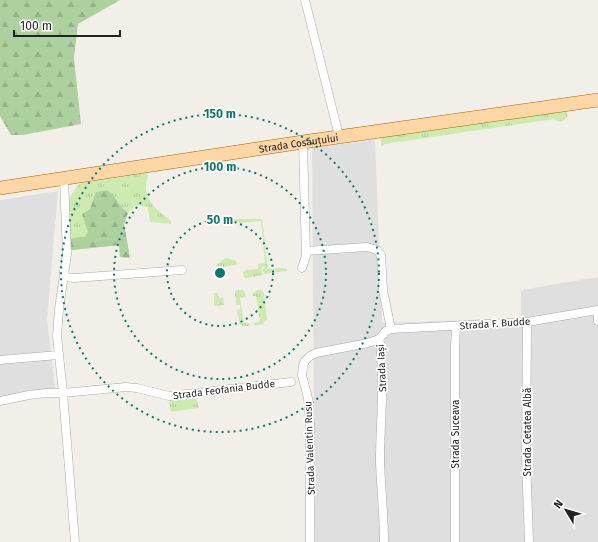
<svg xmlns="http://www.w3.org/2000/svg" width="598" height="542" font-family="'Fira Sans',sans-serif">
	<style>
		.residential { fill: #e0dfdf }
		.grass { fill: url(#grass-tufts) }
		.forest { fill: url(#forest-firs) }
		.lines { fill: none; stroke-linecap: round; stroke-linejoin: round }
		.street-casing { stroke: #a9a9a9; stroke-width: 9 }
		.primary-casing { stroke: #a06b00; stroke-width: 14 }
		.street { stroke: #fff; stroke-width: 8 }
		.primary { stroke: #fcd6a4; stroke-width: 13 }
		.ring { fill: none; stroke: #0f766e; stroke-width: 2; stroke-dasharray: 2 4 }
		.labels { text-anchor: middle; stroke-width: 3.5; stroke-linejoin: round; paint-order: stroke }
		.street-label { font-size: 10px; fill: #222; stroke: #fff }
		.centre { fill: #0f766e; stroke: #fff; stroke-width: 2 }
		.ring-label { font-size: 12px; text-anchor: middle; font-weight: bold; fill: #0f766e; stroke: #fff; stroke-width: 3.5; stroke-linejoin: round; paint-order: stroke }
	</style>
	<defs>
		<pattern id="grass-tufts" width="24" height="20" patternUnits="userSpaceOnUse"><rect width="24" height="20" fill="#cdebb0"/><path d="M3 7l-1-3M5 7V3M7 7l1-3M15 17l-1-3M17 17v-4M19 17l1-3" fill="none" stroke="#b0c997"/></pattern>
		<pattern id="forest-firs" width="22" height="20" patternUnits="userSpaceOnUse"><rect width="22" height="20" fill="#add19e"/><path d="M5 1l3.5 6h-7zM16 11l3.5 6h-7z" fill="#95b388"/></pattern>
	</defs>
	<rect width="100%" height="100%" fill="#f2efe9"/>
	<!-- residential -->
	<g class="residential">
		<polygon points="375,140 382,323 521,318 521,290 598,277 598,542 315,542 312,148"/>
		<polygon points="58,191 47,319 55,388 0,400 0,200"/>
	</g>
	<!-- grass -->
	<g class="grass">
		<path d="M566 110 568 114C567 119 565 120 560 122L554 119 385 144 381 147V137Z"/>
		<path d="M147 173C149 177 146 180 146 185 145 201 159 212 171 221V224L150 222 148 207 136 205 128 213 124 224 130 258 120 257 119 245 72 250 70 246 68 200 78 185 83 183Z"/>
		<polygon points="234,219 262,219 268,269 281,268 287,269 287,271 264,274 262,269 265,268 263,266 261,269 263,275 245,278 244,277 243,272 246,270 258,269 258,264 265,263 261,221 235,223"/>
		<polygon points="226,258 235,260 237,263 236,265 221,267 222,278 217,278 216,265"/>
		<polygon points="237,290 243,290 245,292 246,297 240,298 244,323 249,323 249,326 243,326 240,324 237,310 240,310 240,305 236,305 236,297 235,296 235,292"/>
		<polygon points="257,290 261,290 264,293 267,319 263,324 255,326 254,323 260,321 256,296 252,296 252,294"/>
		<polygon points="214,293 218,293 219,298 223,297 224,305 214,306"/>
		<polygon points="195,398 197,400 199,408 171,412 169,402 171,399"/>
	</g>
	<!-- forest -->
	<g class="forest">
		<polygon points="0,0 120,0 78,24 74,58 81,124 23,135 11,135 0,116"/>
		<path d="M107 190C117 197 119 207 128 213L124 224 130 258 120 257 119 245 72 250 70 246 69 239 79 237H85L88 232 82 214 90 209 96 192Z"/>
	</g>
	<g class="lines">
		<!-- street casing -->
		<g class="street-casing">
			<g id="street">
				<polyline points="305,0 339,136"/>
				<polyline points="64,179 67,254 59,309 57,336 63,393 75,542"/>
				<path d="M306 251 367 247 377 250 381 255 383 290 391 329 386 331 379 339C382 349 381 360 382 370 383 401 380 431 380 462 381 489 384 515 384 542"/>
				<polyline points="302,268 306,256 303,142"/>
				<polyline points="64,271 65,277 74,278 182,270"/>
				<polyline points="598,310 598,321"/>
				<polyline points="527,322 526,458 529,542"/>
				<polyline points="391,329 527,322 598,310"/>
				<polyline points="0,360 58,355"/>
				<polyline points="0,401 29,395 46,393 63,393 126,387 137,388 169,396 291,382"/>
				<polyline points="310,542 310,423 308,398 302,375 303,366 305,361 310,356 316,353 368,343 379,339"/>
				<polyline points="455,542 455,348 456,326"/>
			</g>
		</g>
		<!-- primary casing -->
		<g class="primary-casing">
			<g id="primary">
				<path id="s1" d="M0 188 303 142 598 100"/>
			</g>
		</g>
		<!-- street -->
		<use href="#street" class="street"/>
		<!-- primary -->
		<use href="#primary" class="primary"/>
	</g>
	<!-- distance rings -->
	<g class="ring">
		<circle cx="220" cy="273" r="53"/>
		<circle cx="220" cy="273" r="106"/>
		<circle cx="220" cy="273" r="159"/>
	</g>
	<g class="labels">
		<!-- street labels -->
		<g class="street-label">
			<text dy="4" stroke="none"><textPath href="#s1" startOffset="302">Strada Cosăuțului</textPath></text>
			<text transform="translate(495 323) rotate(-4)" y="4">Strada F. Budde</text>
			<text transform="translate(381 368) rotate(-93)" y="4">Strada Iași</text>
			<text transform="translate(224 389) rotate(-7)" y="4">Strada Feofania Budde</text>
			<text transform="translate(527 432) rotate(-90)" y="4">Strada Cetatea Albă</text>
			<text transform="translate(455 434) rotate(-90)" y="4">Strada Suceava</text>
			<text transform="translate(309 448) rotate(-92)" y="4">Strada Valentin Rusu</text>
		</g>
	</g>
	<circle cx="220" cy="273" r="6" class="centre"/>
	<g class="ring-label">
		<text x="220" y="118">150 m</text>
		<text x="220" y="171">100 m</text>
		<text x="220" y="224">50 m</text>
	</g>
	<!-- north arrow -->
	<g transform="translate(566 510) rotate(308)" stroke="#ffffff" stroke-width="3" paint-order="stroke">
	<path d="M0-3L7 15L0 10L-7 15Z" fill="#222222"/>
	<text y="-6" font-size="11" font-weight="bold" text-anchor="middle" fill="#222222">N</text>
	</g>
	<!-- scale -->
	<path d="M14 30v6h106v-6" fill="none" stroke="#222222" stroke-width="2"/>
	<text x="20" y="30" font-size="12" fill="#222222" stroke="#ffffff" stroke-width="3" paint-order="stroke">100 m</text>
</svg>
